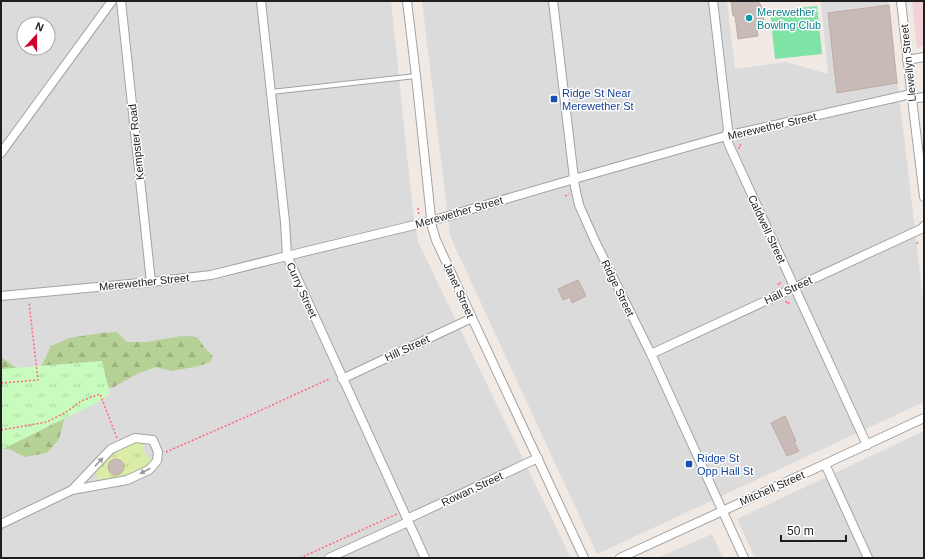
<svg xmlns="http://www.w3.org/2000/svg" width="925" height="559" font-family="Arial,sans-serif">
	<style>
		.residential { fill: #dcdbdb; fill-rule: evenodd }
		.commercial { fill: #f2d2d8 }
		.grass { fill: url(#grass-tufts) }
		.forest { fill: url(#forest-firs) }
		.park { fill: url(#park-tufts) }
		.pitch { fill: #7ee3a4 }
		.building { fill: #c8bab7; stroke: #c2aba5 }
		.lines { fill: none; stroke-linecap: round; stroke-linejoin: round }
		.lane-casing { stroke: #a2a2a2; stroke-width: 6 }
		.street-casing { stroke: #a2a2a2; stroke-width: 10 }
		.path { stroke: #ff667a; stroke-width: 1.5; stroke-dasharray: 2 2; stroke-linecap: butt }
		.lane { stroke: #fff; stroke-width: 4 }
		.street { stroke: #fff; stroke-width: 8 }
		.oneway { fill: #9a9a9a }
		.culture-dot { fill: #0f9aa8; stroke: #fff; stroke-width: 1.5 }
		.transit-dot { fill: #1a4fb4; stroke: #fff; stroke-width: 1.5 }
		.labels { text-anchor: middle; stroke-width: 3; stroke-linejoin: round; paint-order: stroke }
		.culture-label { font-size: 11px; fill: #0d838f; stroke: #fff; text-anchor: start }
		.street-label { font-size: 11px; fill: #1e1e1e; stroke: #fff }
		.transit-label { font-size: 11px; fill: #164399; stroke: #fff; text-anchor: start }
	</style>
	<defs>
		<pattern id="grass-tufts" width="24" height="20" patternUnits="userSpaceOnUse"><rect width="24" height="20" fill="#daeda7"/><path d="M3 7l-1-3M5 7V3M7 7l1-3M15 17l-1-3M17 17v-4M19 17l1-3" fill="none" stroke="#bbcb8f"/></pattern>
		<pattern id="forest-firs" width="22" height="20" patternUnits="userSpaceOnUse"><rect width="22" height="20" fill="#b6d196"/><path d="M5 1l3.5 6h-7zM16 11l3.5 6h-7z" fill="#9cb381"/></pattern>
		<pattern id="park-tufts" width="24" height="20" patternUnits="userSpaceOnUse"><rect width="24" height="20" fill="#c8fcbe"/><path d="M3 7l-1-3M5 7V3M7 7l1-3M15 17l-1-3M17 17v-4M19 17l1-3" fill="none" stroke="#abd8a3"/></pattern>
	</defs>
	<rect width="100%" height="100%" fill="#f0e9e4"/>
	<!-- residential -->
	<g class="residential">
		<path d="M1 1H391L413 212 418 242 571 558H1ZM24 24H48V48H24Z"/>
		<polygon points="422,1 727,1 735,69 786,62 828,74 821,2 829,1 888,1 924,307 924,402 597,554 450,236"/>
		<polygon points="924,431 924,558 755,558 737,519"/>
		<polygon points="712,534 723,558 658,558"/>
	</g>
	<!-- commercial -->
	<polygon class="commercial" points="912,1 924,1 924,46 917,48"/>
	<!-- grass -->
	<path class="grass" d="M140 440H145L143 443V450L149 458 154 459 148 465 129 475 122 477 112 478 97 480V475L92 472C108 457 119 448 140 440Z"/>
	<!-- forest -->
	<polygon class="forest" points="117,332 127,342 146,342 182,336 197,337 205,348 213,356 209,363 194,367 172,371 156,367 137,374 114,387 106,388 65,411 64,420 59,439 47,453 25,457 9,449 1,449 1,357 18,369 36,373 43,363 51,346 69,338 101,333"/>
	<!-- park -->
	<polygon class="park" points="102,361 110,394 96,403 1,450 1,369"/>
	<!-- pitch -->
	<polygon class="pitch" points="817,6 822,54 775,59 770,11"/>
	<!-- building -->
	<g class="building">
		<polygon points="731,1 758,1 762,7 764,20 761,20 762,29 757,29 758,36 738,39 735,16 733,16"/>
		<polygon points="889,5 897,83 837,93 828,13"/>
		<polygon points="578,280 586,296 572,303 570,297 563,300 558,289"/>
		<polygon points="785,416 796,441 794,442 799,451 787,456 771,423"/>
		<circle cx="116" cy="467" r="8"/>
	</g>
	<g class="lines">
		<!-- lane casing -->
		<g class="lane-casing">
			<polyline id="lane" points="271,92 416,76"/>
		</g>
		<!-- street casing -->
		<g class="street-casing">
			<g id="street">
				<polyline points="121,1 151,282"/>
				<polyline points="261,1 285,222 287,256 425,558"/>
				<polyline points="407,1 416,76 432,227 436,240 472,318 584,558"/>
				<polyline points="553,1 575,187 579,205 595,241 651,354 744,558"/>
				<polyline points="713,1 728,130 726,136 729,145 867,445"/>
				<polyline points="901,1 912,99 924,197"/>
				<polyline points="907,60 924,57"/>
				<polyline points="912,99 924,97"/>
				<polyline points="1,153 112,1"/>
				<polyline points="1,296 151,282 211,275 287,256 431,221 581,177 726,136 911,94"/>
				<polyline points="651,354 921,229 924,226"/>
				<polyline points="342,379 472,318"/>
				<polyline points="825,464 868,558"/>
				<polyline points="407,519 538,458"/>
				<polyline points="1,524 72,490 127,480 149,470 157,461 158,452 153,440 135,438 111,449 72,490"/>
				<polyline points="329,558 408,522"/>
				<polyline points="620,558 825,464 924,418"/>
			</g>
		</g>
		<!-- path -->
		<g class="path">
			<polyline points="738,148 741,147 740,144"/>
			<polyline points="565,196 569,194"/>
			<polyline points="418,208 419,216"/>
			<polyline points="917,244 918,242"/>
			<polyline points="779,285 778,283 781,283"/>
			<polyline points="786,301 787,304 790,302"/>
			<polyline points="1,383 38,380 29,302"/>
			<polyline points="1,430 47,422 68,411 81,401 100,394 117,438"/>
			<polyline points="166,452 246,417 329,379"/>
			<polyline points="300,558 397,514"/>
		</g>
		<!-- lane -->
		<use href="#lane" class="lane"/>
		<!-- street -->
		<use href="#street" class="street"/>
	</g>
	<!-- one-way arrows -->
	<defs><path id="oneway-solid" d="M-6-.8H1V-3.2L6.5 0L1 3.2V.8H-6Z"/></defs>
	<g class="oneway">
		<use href="#oneway-solid" transform="translate(99 462) rotate(-46)"/>
		<use href="#oneway-solid" transform="translate(145 471) rotate(152)"/>
	</g>
	<!-- markers -->
	<circle class="culture-dot" cx="749" cy="18" r="4"/>
	<g class="transit-dot">
		<rect x="550" y="95" width="8" height="8" rx="2"/>
		<rect x="685" y="460" width="8" height="8" rx="2"/>
	</g>
	<g class="labels">
		<!-- culture labels -->
		<g class="culture-label">
			<text x="757" y="16">Merewether<tspan x="757" dy="13">Bowling Club</tspan></text>
		</g>
		<!-- street labels -->
		<g class="street-label">
			<text transform="translate(908 63) rotate(-96)" y="4">Llewellyn Street</text>
			<text transform="translate(772 126) rotate(-13)" y="4">Merewether Street</text>
			<text transform="translate(136 142) rotate(-96)" y="4">Kempster Road</text>
			<text transform="translate(459 212) rotate(-16)" y="4">Merewether Street</text>
			<text transform="translate(767 229) rotate(65)" y="4">Caldwell Street</text>
			<text transform="translate(144 282) rotate(-6)" y="4">Merewether Street</text>
			<text transform="translate(618 288) rotate(64)" y="4">Ridge Street</text>
			<text transform="translate(302 290) rotate(66)" y="4">Curry Street</text>
			<text transform="translate(459 290) rotate(66)" y="4">Janet Street</text>
			<text transform="translate(788 290) rotate(-25)" y="4">Hall Street</text>
			<text transform="translate(407 348) rotate(-25)" y="4">Hill Street</text>
			<text transform="translate(772 488) rotate(-24)" y="4">Mitchell Street</text>
			<text transform="translate(472 489) rotate(-25)" y="4">Rowan Street</text>
		</g>
		<!-- transit labels -->
		<g class="transit-label">
			<text x="562" y="97">Ridge St Near<tspan x="562" dy="13">Merewether St</tspan></text>
			<text x="697" y="462">Ridge St<tspan x="697" dy="13">Opp Hall St</tspan></text>
		</g>
	</g>
	<!-- border -->
	<rect width="925" height="559" fill="none" stroke="#1e1e1e" stroke-width="4"/>
	<!-- north arrow -->
	<g transform="translate(36 36) rotate(21)"><circle r="19" fill="#ffffff" stroke="#a5a5a5"/>
	<path d="M0-3L7 15L0 10L-7 15Z" fill="#cd0030"/>
	<text y="-6" font-size="11" font-weight="bold" text-anchor="middle" fill="#1e1e1e">N</text>
	</g>
	<!-- scale -->
	<path d="M781 535v6h65v-6" fill="none" stroke="#1e1e1e" stroke-width="2"/>
	<text x="787" y="535" font-size="12" fill="#1e1e1e" stroke="#ffffff" stroke-width="3" paint-order="stroke">50 m</text>
</svg>
